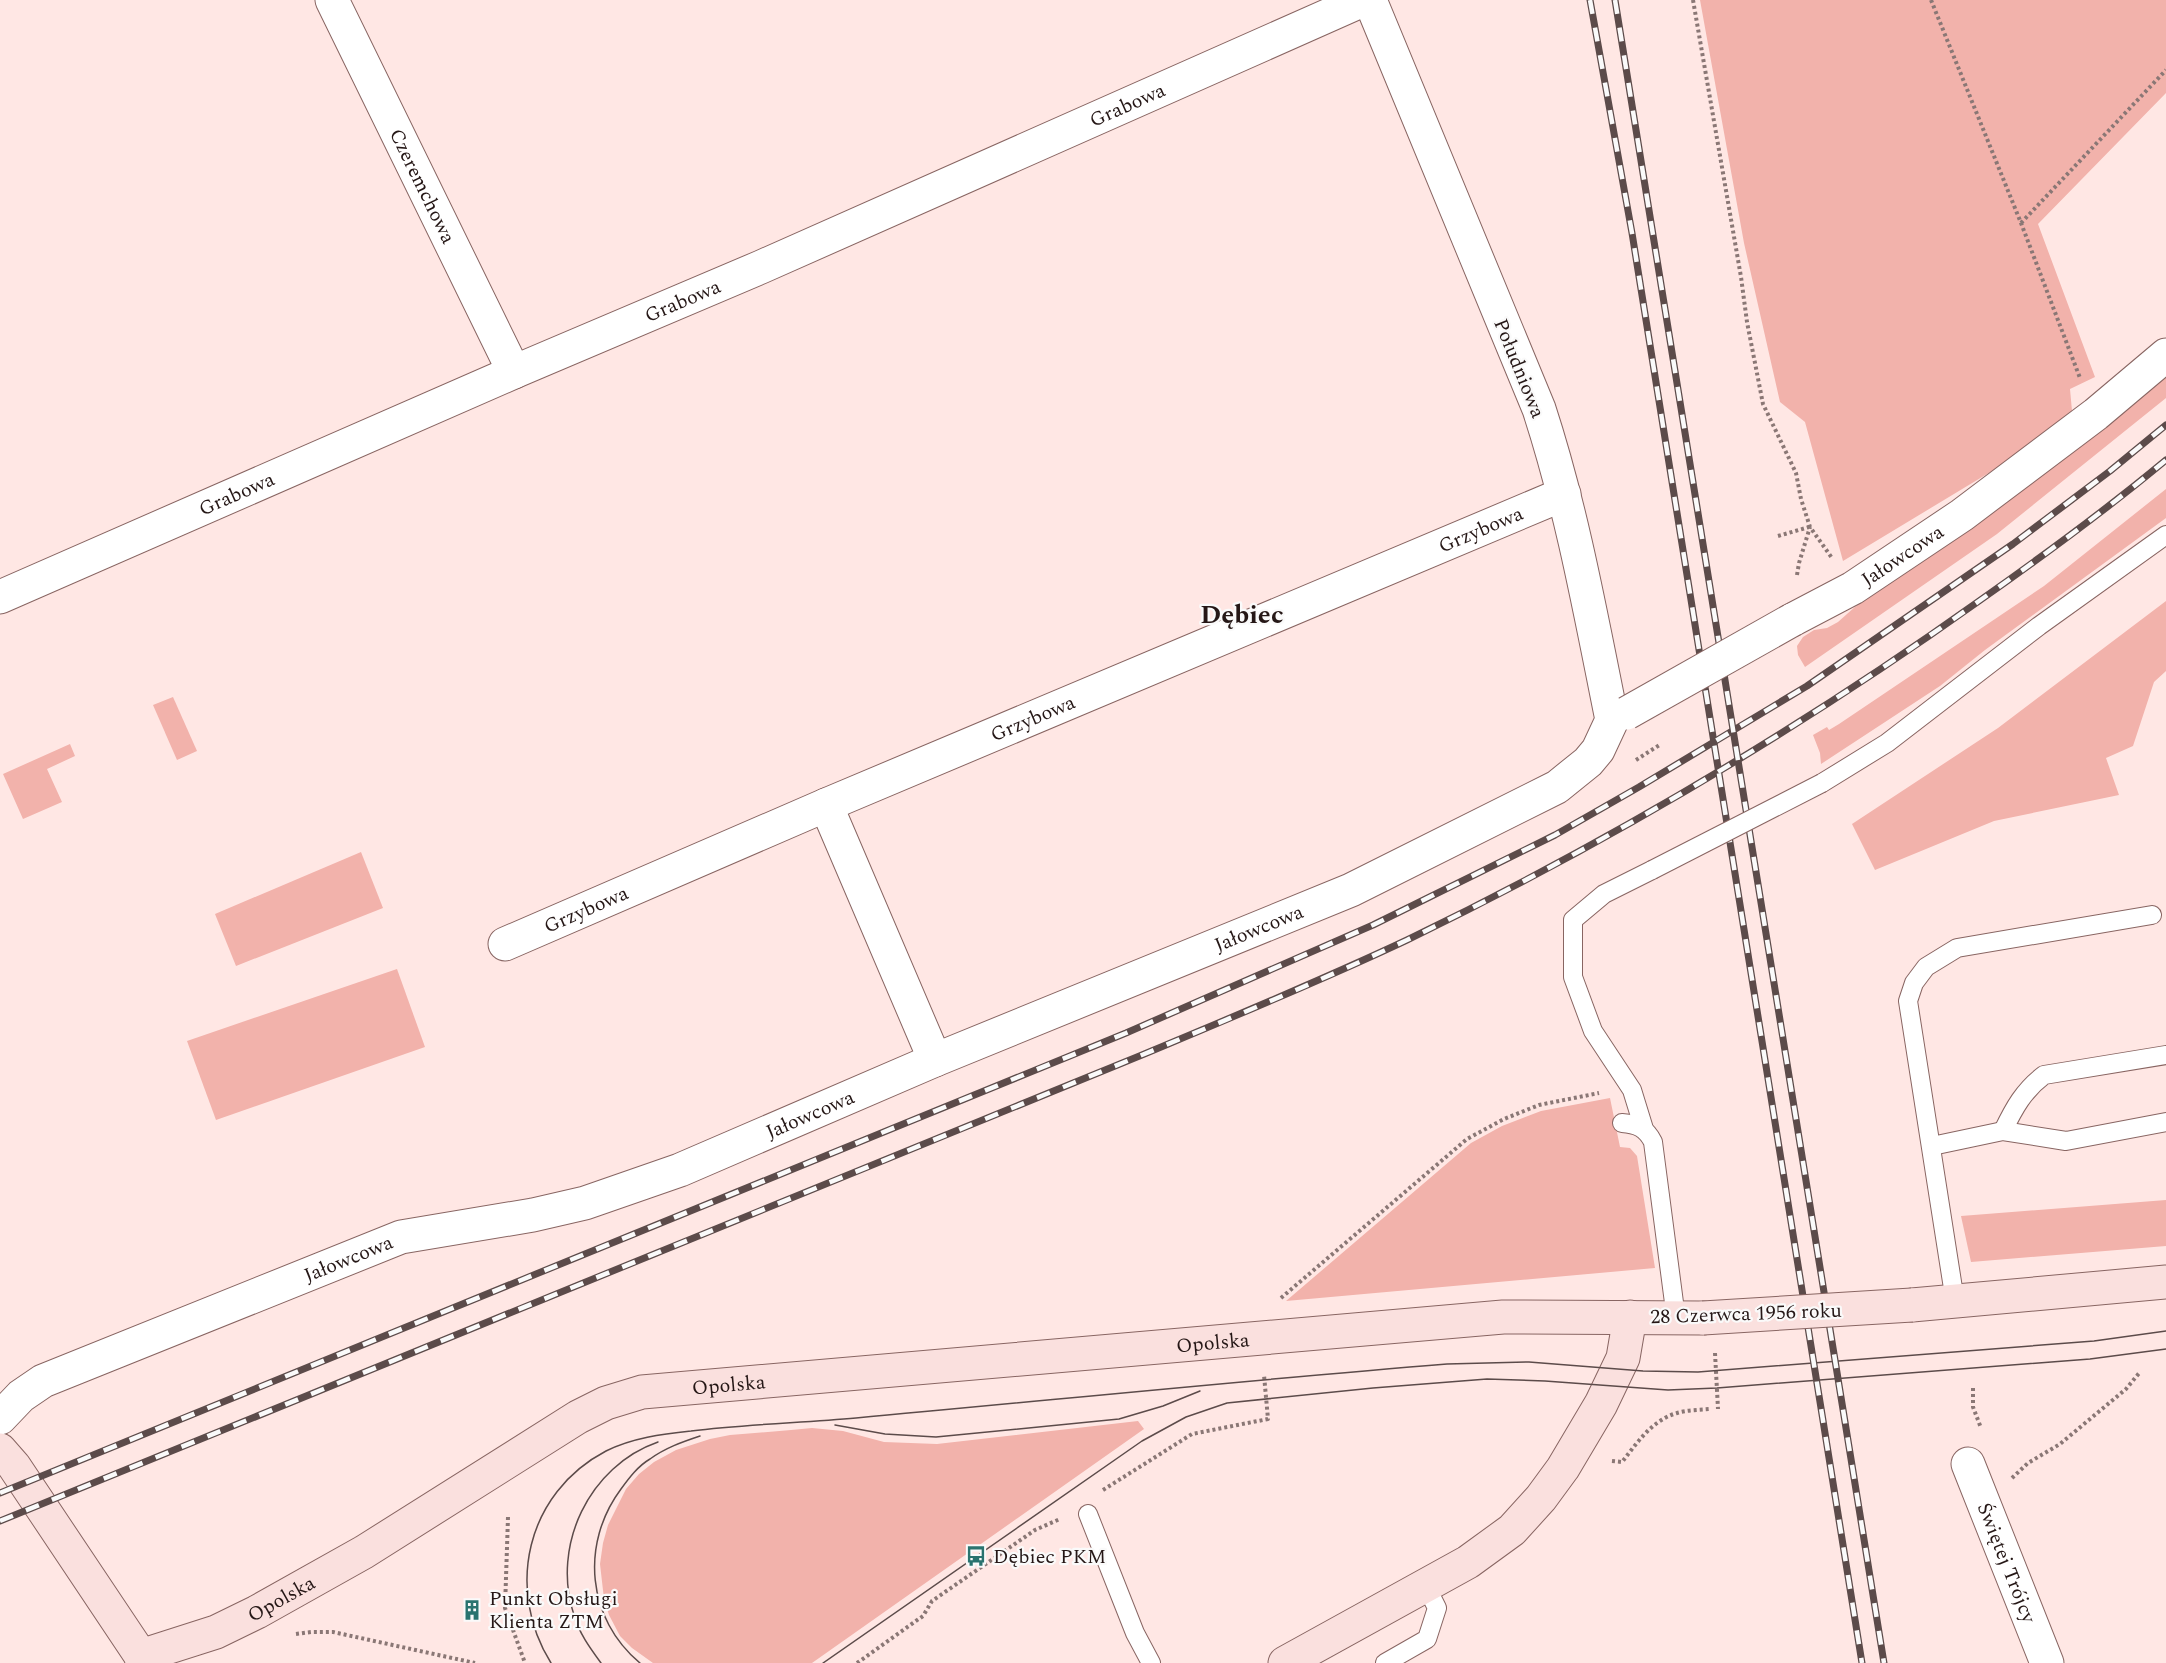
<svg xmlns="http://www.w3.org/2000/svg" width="2166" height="1663" font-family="Spectral,serif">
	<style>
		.green { fill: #f2b2ab }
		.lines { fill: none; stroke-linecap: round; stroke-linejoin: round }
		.lane-casing { stroke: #886562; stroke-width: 20 }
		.street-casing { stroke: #886562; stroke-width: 35 }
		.secondary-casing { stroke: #886562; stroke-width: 35 }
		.path { stroke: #8a7775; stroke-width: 4; stroke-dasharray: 3 3; stroke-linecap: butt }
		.lane { stroke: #fff; stroke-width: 18 }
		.street { stroke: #fff; stroke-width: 33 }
		.secondary { stroke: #fae0de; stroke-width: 33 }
		.tram { stroke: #5c4b4a; stroke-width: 1.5 }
		.rail-casing { stroke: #5c4b4a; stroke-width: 7 }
		.rail { stroke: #fafafa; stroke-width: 4.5; stroke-dasharray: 14; stroke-linecap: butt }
		.lane-bridge-casing { stroke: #886562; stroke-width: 20; stroke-linecap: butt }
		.street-bridge-casing { stroke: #886562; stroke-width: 35; stroke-linecap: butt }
		.secondary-bridge-casing { stroke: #886562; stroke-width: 35; stroke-linecap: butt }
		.lane-bridge { stroke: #fff; stroke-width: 18 }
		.street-bridge { stroke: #fff; stroke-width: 33 }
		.secondary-bridge { stroke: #fae0de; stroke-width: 33 }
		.labels { text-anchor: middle; stroke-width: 4.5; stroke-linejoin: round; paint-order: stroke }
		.street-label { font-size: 20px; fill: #251716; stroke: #fafafa }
		.poi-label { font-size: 20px; fill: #251716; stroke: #fafafa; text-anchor: start }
		.district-label { font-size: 26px; font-weight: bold; fill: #251716; stroke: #fafafa }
	</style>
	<rect width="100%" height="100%" fill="#ffe7e4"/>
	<!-- green -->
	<g class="green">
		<polygon points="1700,0 2166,0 2166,93 2038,224 2095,377 2070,389 2072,411 1997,468 1843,561 1805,422 1780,402 1744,243"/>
		<polygon points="2166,369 2166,398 1997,534 1805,667 1798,655 1797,646 1803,637 1814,630 1827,628 1838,622 1856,606 1916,565"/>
		<polygon points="2166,489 2166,518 1985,650 1940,686 1821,764 1820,753 1813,735 1827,727 1829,730 1839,724 2044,586"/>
		<polygon points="2166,601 2166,671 2154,682 2133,746 2106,758 2119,795 1994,821 1875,870 1852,824 1998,728"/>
		<polygon points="173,697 197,751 177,760 153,705"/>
		<polygon points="70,744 75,756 47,769 62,802 23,819 3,774"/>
		<polygon points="361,852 383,908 236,966 215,914"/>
		<polygon points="397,969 425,1047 216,1120 187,1041"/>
		<polygon points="1610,1098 1620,1147 1630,1148 1637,1156 1655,1268 1286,1301 1471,1143 1502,1126 1541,1111"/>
		<polygon points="2166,1200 2166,1246 1971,1262 1961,1216"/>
		<polygon points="1138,1421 1144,1429 812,1663 653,1663 632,1648 620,1636 609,1615 604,1599 600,1564 603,1543 608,1525 626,1489 639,1474 654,1462 676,1450 710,1439 730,1435 791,1430 812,1428 843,1431 884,1442 937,1444"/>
	</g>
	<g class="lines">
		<!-- lane casing -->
		<g class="lane-casing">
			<g id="lane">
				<polyline points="1822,783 1887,743 2039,626 2166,535"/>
				<path d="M1622 1123C1637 1124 1646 1128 1653 1142L1676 1318"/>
				<polyline points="1644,1129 1632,1090 1593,1031 1573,977 1573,920 1604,894 1652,870"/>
				<path d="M2003 1131C2014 1108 2024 1090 2044 1075L2166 1055"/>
				<polyline points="1932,1146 2003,1131 2066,1141 2166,1122"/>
				<polyline points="1955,1301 1908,1001 1914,983 1926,967 1957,948 2152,915"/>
				<polyline points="1088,1514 1135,1633 1151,1663"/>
				<polyline points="1385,1663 1427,1639 1437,1608 1426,1586"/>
			</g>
		</g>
		<!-- street casing -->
		<g class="street-casing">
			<g id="street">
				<path id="s1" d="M332 0 514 372"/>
				<path id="s2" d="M0 597 514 372 761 267 1363 0"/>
				<path id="s3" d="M1792 620 1853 588 1962 515 2096 414 2166 355"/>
				<polyline points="826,805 935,1060"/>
				<path id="s4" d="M505 944 826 805 1564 494"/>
				<path id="s5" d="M0 1418 21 1396 43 1381 401 1237 533 1215 585 1203 680 1170 935 1060 1351 890 1557 787 1588 762 1598 750 1612 720C1591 616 1572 510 1539 409L1370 0"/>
				<path id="s6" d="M1968 1464 2047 1663"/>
			</g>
		</g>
		<!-- secondary casing -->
		<g class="secondary-casing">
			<g id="secondary">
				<polyline points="1912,1305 2166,1282"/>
				<polyline points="0,1450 14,1466 141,1656 142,1663"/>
				<path id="s7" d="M141 1656 216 1632 257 1612 364 1552 578 1417 606 1403 642 1392 1503 1317 1703 1318"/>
				<polyline points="1285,1663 1468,1562 1512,1530 1541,1498 1563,1468 1601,1404 1623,1358 1630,1317"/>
			</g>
		</g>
		<!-- path -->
		<g class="path">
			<polyline points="1693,0 1741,277 1747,322 1763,404 1796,473 1801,499 1810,527 1832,558"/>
			<polyline points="1931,0 2021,223 2080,378"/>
			<polyline points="2021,223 2166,70"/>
			<polyline points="1778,536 1809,527"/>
			<polyline points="1797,575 1799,563 1810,527"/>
			<polyline points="1636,760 1661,744"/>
			<polyline points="1281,1298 1467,1139 1504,1119 1539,1105 1599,1093"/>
			<polyline points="1715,1353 1718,1409"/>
			<polyline points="1973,1388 1973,1407 1981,1428"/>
			<path d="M1612 1461 1622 1462C1637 1443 1652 1420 1677 1413 1687 1410 1699 1410 1710 1409"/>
			<polyline points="2012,1478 2028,1463 2060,1444 2126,1389 2140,1372"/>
			<polyline points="1103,1490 1192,1434 1268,1419 1264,1375"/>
			<polyline points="508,1517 505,1608 525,1663"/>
			<polyline points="296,1634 311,1632 333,1632 475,1663"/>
			<polyline points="857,1663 923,1616 932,1601 1035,1530 1060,1519"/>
		</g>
		<!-- lane -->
		<use href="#lane" class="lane"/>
		<!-- street -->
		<use href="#street" class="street"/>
		<!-- secondary -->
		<use href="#secondary" class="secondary"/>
		<!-- tram -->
		<g class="tram">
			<polyline points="835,1425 885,1434 936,1437 1119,1419 1163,1406 1200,1391"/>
			<path d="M551 1663C505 1589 526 1493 606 1451 632 1438 662 1434 691 1431 746 1424 801 1423 856 1418 1053 1400 1249 1380 1447 1364L1529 1362 1643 1371 1698 1372 2094 1341 2166 1331"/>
			<path d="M601 1663C590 1648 579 1633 574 1615 551 1546 589 1466 658 1442"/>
			<path d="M640 1663C587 1619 580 1544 621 1489 629 1478 638 1466 650 1459 665 1448 682 1442 700 1436"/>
			<polyline points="823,1663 1142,1441 1186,1417 1227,1403 1373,1388 1487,1379 1545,1381 1668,1390 1717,1388 2090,1359 2166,1349"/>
		</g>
		<!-- rail casing -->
		<g class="rail-casing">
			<g id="rail">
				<polyline points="1590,0 1632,233 1862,1663"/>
				<polyline points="1615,0 1884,1663"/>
				<polyline points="0,1493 1126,1033 1373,925 1555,835 1639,787 1807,686 2013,544 2110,471 2166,425"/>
				<path d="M0 1521 1137 1057C1228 1019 1318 982 1407 940 1607 843 1798 730 1979 601 2043 556 2106 510 2166 460"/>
			</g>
		</g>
		<!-- rail -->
		<use href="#rail" class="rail"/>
		<!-- lane-bridge casing -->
		<g class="lane-bridge-casing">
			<polyline id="lane-bridge" points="1652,870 1822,783"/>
		</g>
		<!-- street-bridge casing -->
		<g class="street-bridge-casing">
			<polyline id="street-bridge" points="1627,713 1792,620"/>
		</g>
		<!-- secondary-bridge casing -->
		<g class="secondary-bridge-casing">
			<polyline id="secondary-bridge" points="1703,1318 1912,1305"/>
		</g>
		<!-- lane-bridge -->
		<use href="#lane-bridge" class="lane-bridge"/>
		<!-- street-bridge -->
		<use href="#street-bridge" class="street-bridge"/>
		<!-- secondary-bridge -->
		<use href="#secondary-bridge" class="secondary-bridge"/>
	</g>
	<!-- icons -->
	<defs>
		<g id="bus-bare" transform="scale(1.62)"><path d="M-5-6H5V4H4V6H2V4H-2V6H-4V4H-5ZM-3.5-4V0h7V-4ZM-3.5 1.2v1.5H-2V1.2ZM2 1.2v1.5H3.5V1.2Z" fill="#2a736f" stroke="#fafafa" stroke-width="2.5" paint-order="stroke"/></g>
		<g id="building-bare" transform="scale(1.62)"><path d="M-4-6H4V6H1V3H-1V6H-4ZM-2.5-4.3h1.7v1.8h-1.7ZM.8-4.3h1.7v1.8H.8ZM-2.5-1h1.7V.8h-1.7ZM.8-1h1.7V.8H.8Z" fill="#2a736f" stroke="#fafafa" stroke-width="2.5" paint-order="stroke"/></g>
	</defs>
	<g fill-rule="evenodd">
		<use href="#bus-bare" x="976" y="1556"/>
		<use href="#building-bare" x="472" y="1610"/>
	</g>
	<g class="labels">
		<!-- street labels -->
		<g class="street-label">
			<text dy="7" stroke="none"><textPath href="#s2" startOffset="1230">Grabowa</textPath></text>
			<text dy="7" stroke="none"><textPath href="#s1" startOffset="207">Czeremchowa</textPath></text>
			<text dy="7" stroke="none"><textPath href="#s2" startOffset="744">Grabowa</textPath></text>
			<text transform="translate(1520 368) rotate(68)" y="7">Południowa</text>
			<text dy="7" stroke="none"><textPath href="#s2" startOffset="258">Grabowa</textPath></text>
			<text dy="7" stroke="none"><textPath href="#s4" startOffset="1060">Grzybowa</textPath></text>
			<text dy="7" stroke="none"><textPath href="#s3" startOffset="128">Jałowcowa</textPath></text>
			<text dy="7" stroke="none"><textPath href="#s4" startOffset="574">Grzybowa</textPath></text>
			<text dy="7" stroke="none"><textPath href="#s4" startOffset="88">Grzybowa</textPath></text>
			<text dy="7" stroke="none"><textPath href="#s5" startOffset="1358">Jałowcowa</textPath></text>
			<text dy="7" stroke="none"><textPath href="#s5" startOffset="872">Jałowcowa</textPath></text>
			<text dy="7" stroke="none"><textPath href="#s5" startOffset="386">Jałowcowa</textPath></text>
			<text transform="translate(1746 1313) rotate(-2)" y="7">28 Czerwca 1956 roku</text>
			<text dy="7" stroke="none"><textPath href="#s7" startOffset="1142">Opolska</textPath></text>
			<text dy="7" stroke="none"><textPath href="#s7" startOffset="656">Opolska</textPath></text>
			<text dy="7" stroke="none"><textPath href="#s6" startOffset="106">Świętej Trójcy</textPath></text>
			<text dy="7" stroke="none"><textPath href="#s7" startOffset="152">Opolska</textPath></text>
		</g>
		<!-- poi labels -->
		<g class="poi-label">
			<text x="993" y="1563">Dębiec PKM</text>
			<text x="489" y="1605">Punkt Obsługi<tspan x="489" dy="23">Klienta ZTM</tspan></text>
		</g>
		<!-- district labels -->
		<g class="district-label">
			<text x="1242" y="623">Dębiec</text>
		</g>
	</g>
</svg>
